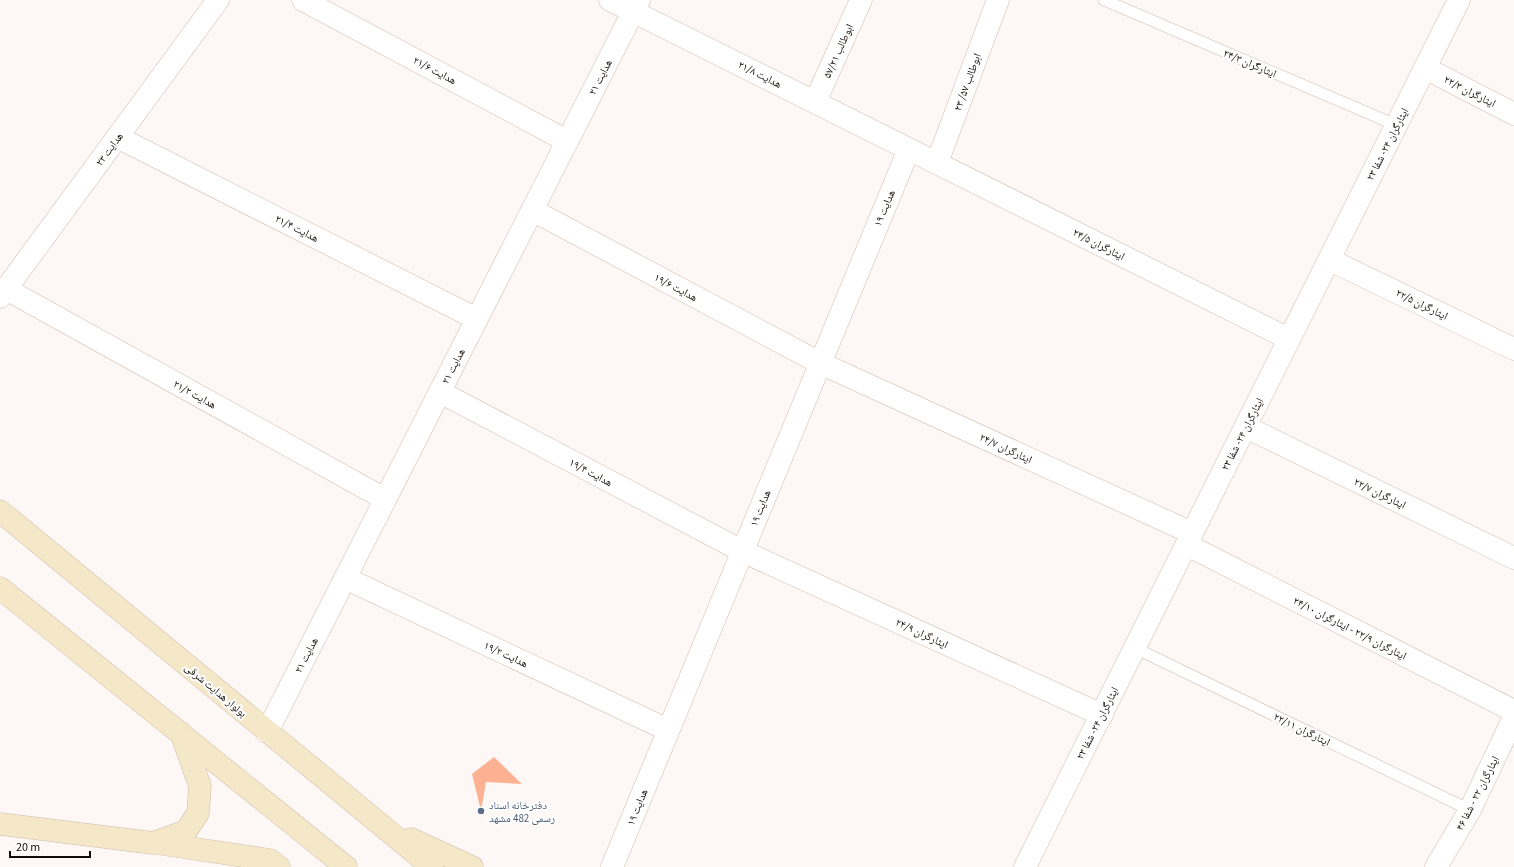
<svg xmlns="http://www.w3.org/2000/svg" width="1514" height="867" font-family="'Source Sans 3','Noto Naskh Arabic',sans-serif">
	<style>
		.building { fill: #fcb193 }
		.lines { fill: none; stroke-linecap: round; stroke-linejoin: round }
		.lane-casing { stroke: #d1baac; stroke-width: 12 }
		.street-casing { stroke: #d1baac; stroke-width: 23 }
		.secondary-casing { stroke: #d1baac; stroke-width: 23 }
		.lane { stroke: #fff; stroke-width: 11 }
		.street { stroke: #fff; stroke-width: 22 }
		.secondary { stroke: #f4e8c8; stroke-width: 22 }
		.service-dot { fill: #5c6f8a; stroke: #fff; stroke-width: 1.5 }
		.labels { text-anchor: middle; stroke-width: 4; stroke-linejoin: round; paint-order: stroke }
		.street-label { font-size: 11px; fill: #130c07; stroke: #fff }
		.service-label { font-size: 11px; fill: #4e5e75; stroke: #fff; text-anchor: start }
	</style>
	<rect width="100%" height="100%" fill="#fdf8f5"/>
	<!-- building -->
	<polygon class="building" points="494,757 522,784 486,782 481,811 472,774"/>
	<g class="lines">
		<!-- lane casing -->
		<g class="lane-casing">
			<g id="lane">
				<polyline points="1104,0 1396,125"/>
				<polyline points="1135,648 1470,810"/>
			</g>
		</g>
		<!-- street casing -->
		<g class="street-casing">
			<g id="street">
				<polyline points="303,0 567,141"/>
				<polyline points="610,0 1289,339"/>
				<polyline points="1425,68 1514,114"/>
				<polyline points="815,102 861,0"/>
				<polyline points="117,137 477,319"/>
				<polyline points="937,163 998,0"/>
				<polyline points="532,210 820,363 1192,533"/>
				<polyline points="1330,260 1514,349"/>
				<polyline points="6,289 385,499"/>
				<polyline points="0,297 218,0"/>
				<polyline points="440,392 742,551 1102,715"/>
				<polyline points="1246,427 1514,558"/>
				<polyline points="1187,545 1514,711"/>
				<polyline points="345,578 668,730"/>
				<polyline points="267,732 639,0"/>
				<polyline points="612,867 909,149"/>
				<polyline points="1025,867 1459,0"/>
				<polyline points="1436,867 1470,810 1514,717"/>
			</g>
		</g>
		<!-- secondary casing -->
		<g class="secondary-casing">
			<g id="secondary">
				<polyline points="0,511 432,867"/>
				<polyline points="0,588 346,867"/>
				<polyline points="0,824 153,843 186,831 198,813 200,786 181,733"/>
				<polyline points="411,839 472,867"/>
				<polyline points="156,843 270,860 279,867"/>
			</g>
		</g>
		<!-- lane -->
		<use href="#lane" class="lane"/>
		<!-- street -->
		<use href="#street" class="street"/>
		<!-- secondary -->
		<use href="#secondary" class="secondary"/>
	</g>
	<!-- markers -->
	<circle class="service-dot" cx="481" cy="811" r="4"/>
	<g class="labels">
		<!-- street labels -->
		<g class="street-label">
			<text transform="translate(838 51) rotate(-66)" y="4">ابوطالب ۵۷/۲۱</text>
			<text transform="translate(1250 63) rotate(23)" y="4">ایثارگران ۲۴/۳</text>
			<text transform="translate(435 70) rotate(28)" y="4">هدایت ۲۱/۶</text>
			<text transform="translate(760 74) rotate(27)" y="4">هدایت ۲۱/۸</text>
			<text transform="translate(600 77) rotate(-63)" y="4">هدایت ۲۱</text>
			<text transform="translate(967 82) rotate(-70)" y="4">ابوطالب ۵۷/ ۲۳</text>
			<text transform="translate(1470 91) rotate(27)" y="4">ایثارگران ۲۲/۳</text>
			<text transform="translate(1387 144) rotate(-63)" y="4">ایثارگران ۲۴- شفا ۲۳</text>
			<text transform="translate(109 149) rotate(-54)" y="4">هدایت ۲۳</text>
			<text transform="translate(884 208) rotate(-67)" y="4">هدایت ۱۹</text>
			<text transform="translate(297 228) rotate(27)" y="4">هدایت ۲۱/۴</text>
			<text transform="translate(1099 244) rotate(27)" y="4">ایثارگران ۲۴/۵</text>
			<text transform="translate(676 287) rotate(28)" y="4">هدایت ۱۹/۶</text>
			<text transform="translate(1422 304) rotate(26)" y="4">ایثارگران ۲۲/۵</text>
			<text transform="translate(453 366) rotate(-63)" y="4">هدایت ۲۱</text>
			<text transform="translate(195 394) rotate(29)" y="4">هدایت ۲۱/۲</text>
			<text transform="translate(1242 434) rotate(-63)" y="4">ایثارگران ۲۴- شفا ۲۳</text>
			<text transform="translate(1006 448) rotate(25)" y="4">ایثارگران ۲۴/۷</text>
			<text transform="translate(591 472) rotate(28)" y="4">هدایت ۱۹/۴</text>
			<text transform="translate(1380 493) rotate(26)" y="4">ایثارگران ۲۲/۷</text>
			<text transform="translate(760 508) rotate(-68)" y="4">هدایت ۱۹</text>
			<text transform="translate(1350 628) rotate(27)" y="4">ایثارگران ۲۲/۹ - ایثارگران ۲۴/۱۰</text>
			<text transform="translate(922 633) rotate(25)" y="4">ایثارگران ۲۴/۹</text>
			<text transform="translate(506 654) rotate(25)" y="4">هدایت ۱۹/۲</text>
			<text transform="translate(306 655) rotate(-63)" y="4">هدایت ۲۱</text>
			<text transform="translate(216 690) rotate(40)" y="4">بولوار هدایت شرقی</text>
			<text transform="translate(1097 723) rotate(-63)" y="4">ایثارگران ۲۴- شفا ۲۳</text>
			<text transform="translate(1302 729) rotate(26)" y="4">ایثارگران ۲۲/۱۱</text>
			<text transform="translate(1477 793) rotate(-63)" y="4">ایثارگران ۲۲ - شفا ۴۶</text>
			<text transform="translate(637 807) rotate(-68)" y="4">هدایت ۱۹</text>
		</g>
		<!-- service labels -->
		<g class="service-label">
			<text x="489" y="809">دفترخانه اسناد<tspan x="489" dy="13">رسمی 482 مشهد</tspan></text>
		</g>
	</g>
	<!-- scale -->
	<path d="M10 851v6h80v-6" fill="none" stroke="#130c07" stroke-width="2"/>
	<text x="16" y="851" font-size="12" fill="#130c07" stroke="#ffffff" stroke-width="3" paint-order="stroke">20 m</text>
</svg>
